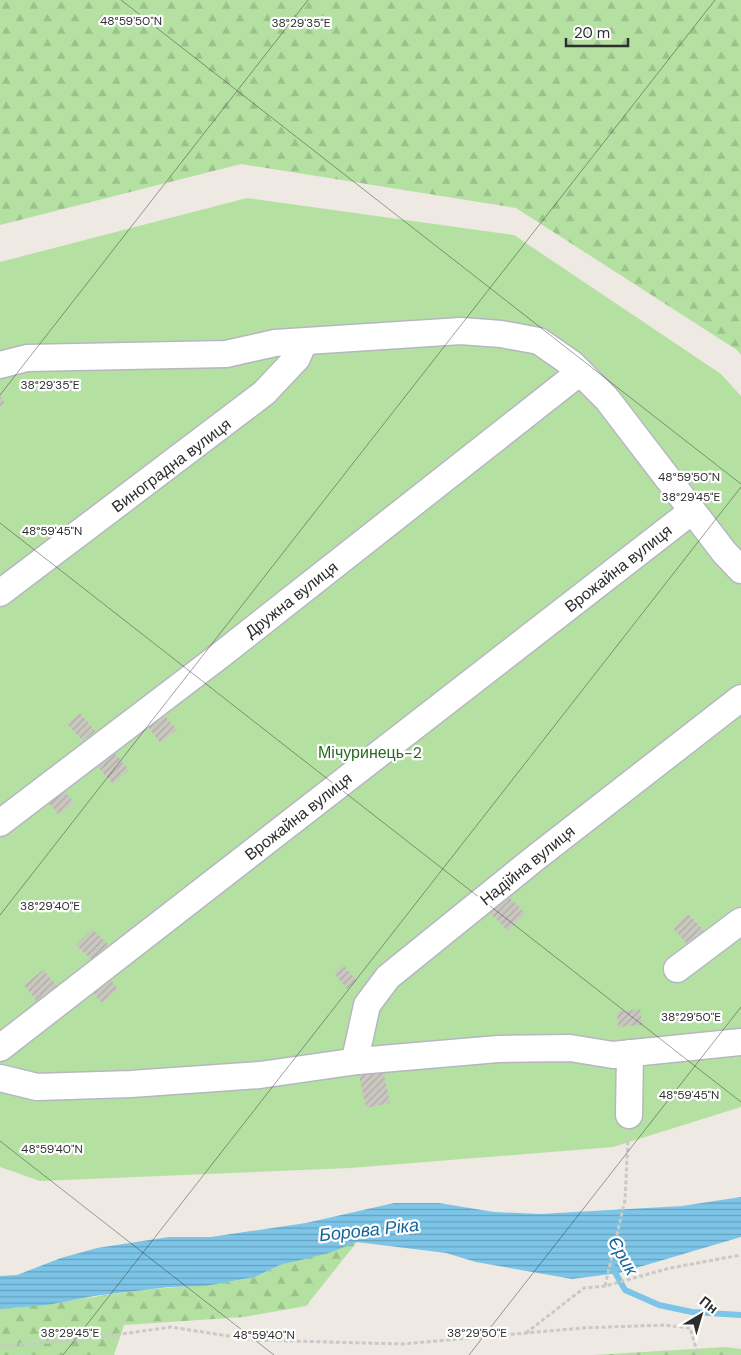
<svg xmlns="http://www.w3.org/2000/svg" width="741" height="1355" font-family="'DM Sans',sans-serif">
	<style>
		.forest { fill: url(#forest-firs) }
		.garden { fill: #b4e1a2 }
		.water { fill: url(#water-rules) }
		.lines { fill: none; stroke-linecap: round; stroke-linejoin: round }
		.stream { stroke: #7cc5e8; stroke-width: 6 }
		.building { fill: url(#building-hatch) }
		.minor-casing { stroke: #b5b7c0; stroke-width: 29 }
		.path { stroke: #c9c9c9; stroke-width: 3; stroke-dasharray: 4 2.5; stroke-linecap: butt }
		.minor { stroke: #fff; stroke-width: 26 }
		.ticks { fill: none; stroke: #2e2e2e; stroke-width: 1; stroke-opacity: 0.45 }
		.labels { text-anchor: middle; stroke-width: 4.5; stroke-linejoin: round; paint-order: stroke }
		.street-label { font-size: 16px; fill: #2e2e2e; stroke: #fff }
		.park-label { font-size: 16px; fill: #2b6920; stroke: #fff }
		.water-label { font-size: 18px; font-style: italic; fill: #16659a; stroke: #fff }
		.ticks-label { font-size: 12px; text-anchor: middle; fill: #2e2e2e; stroke: #fff; stroke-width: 4.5; stroke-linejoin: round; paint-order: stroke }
	</style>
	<defs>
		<pattern id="forest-firs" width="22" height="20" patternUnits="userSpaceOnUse" patternTransform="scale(1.25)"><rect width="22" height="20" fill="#b4e1a2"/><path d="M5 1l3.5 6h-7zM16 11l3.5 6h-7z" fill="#9bc18c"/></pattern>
		<pattern id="water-rules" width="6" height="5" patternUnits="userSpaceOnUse" patternTransform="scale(1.25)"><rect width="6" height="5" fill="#7cc5e8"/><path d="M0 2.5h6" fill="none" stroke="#66a0bc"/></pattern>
		<pattern id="building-hatch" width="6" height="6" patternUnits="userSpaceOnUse" patternTransform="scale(1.25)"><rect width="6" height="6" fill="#cac7c0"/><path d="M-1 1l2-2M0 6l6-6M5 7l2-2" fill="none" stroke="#aeaba5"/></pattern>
	</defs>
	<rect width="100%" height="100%" fill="#eee9e2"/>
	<!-- forest -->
	<g class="forest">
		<polygon points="0,0 741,0 741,355 737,350 516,208 241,164 0,225"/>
		<path d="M357 1242 306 1306 244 1317 124 1325 114 1355H0V1309C48 1305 95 1296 143 1290 180 1286 217 1286 253 1277 263 1275 271 1268 281 1265 306 1257 332 1251 357 1242Z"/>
		<polygon points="726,1347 741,1349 741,1355 593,1355"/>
	</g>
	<!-- garden -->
	<polygon class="garden" points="247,198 514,235 721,374 741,396 741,1107 613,1147 350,1168 40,1181 0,1167 0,262"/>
	<!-- water -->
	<polygon class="water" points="741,1197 741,1237 619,1273 572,1279 476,1262 446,1253 357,1242 329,1253 280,1265 255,1277 205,1286 169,1287 94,1296 47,1305 0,1309 0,1276 17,1275 61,1258 97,1248 169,1237 211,1237 306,1223 394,1203 439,1203 494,1212 540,1214 682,1206"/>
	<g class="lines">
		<!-- stream -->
		<polyline class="stream" points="612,1267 625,1290 659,1305 692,1312 741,1315"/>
	</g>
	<!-- building -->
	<g class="building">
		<polygon points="0,395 5,404 0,406"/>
		<polygon points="80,713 95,731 83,741 67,724"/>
		<polygon points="163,713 177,730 160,743 147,725"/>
		<polygon points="113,751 129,770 113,784 96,765"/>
		<polygon points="62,789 74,802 59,815 47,801"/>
		<polygon points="507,895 525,913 508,931 490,913"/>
		<polygon points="688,914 704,931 688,945 673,928"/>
		<polygon points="92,929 112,948 96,964 76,945"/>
		<polygon points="343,965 357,981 347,989 334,973"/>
		<polygon points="43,970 58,987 39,1004 24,985"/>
		<polygon points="107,976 118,989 102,1003 91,990"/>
		<polygon points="640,1009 642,1025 618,1027 617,1012"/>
		<polygon points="383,1070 390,1103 366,1108 359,1075"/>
	</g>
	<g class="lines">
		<!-- minor casing -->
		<g class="minor-casing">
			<g id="minor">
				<polyline points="0,365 27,358 226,354 275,343 461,331 501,334 539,341 572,364 607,399 724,552 741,570"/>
				<polyline points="0,593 264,393 297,358 304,342"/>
				<polyline points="0,823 218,657 580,372"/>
				<polyline points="677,969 741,921"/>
				<polyline points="0,1048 692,511"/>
				<polyline points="358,1061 356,1055 367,1005 388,977 534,859 741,698"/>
				<polyline points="0,1078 37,1087 131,1084 260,1075 358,1061 498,1049 570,1048 613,1055 741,1042"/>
				<polyline points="629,1115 630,1053"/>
			</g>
		</g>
		<!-- path -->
		<g class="path">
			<polyline points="605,1286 625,1200 628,1138"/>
			<polyline points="526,1333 584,1288 605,1286 670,1268 741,1255"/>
			<polyline points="0,1346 80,1340 171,1327 254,1340 403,1344 582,1328 664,1325 690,1328 698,1355"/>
		</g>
		<!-- minor -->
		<use href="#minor" class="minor"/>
	</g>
	<!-- ticks -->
	<path class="ticks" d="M121 0 741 484M0 395 308 0M0 523 741 1102M0 915 715 0M0 1141 274 1355M63 1355 741 487M469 1355 741 1007"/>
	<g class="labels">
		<!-- street labels -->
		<g class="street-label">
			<text transform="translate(171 465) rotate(-37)" y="6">Виноградна вулиця</text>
			<text transform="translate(618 568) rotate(-38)" y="6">Врожайна вулиця</text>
			<text transform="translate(291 599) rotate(-38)" y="6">Дружна вулиця</text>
			<text transform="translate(298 816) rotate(-38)" y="6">Врожайна вулиця</text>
			<text transform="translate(527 865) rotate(-39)" y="6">Надійна вулиця</text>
		</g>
		<!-- park labels -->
		<g class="park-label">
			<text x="370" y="758">Мічуринець-2</text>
		</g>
		<!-- water labels -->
		<g class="water-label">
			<text transform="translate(369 1230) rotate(-6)" y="6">Борова Ріка</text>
			<text transform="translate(623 1256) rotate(60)" y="6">Єрик</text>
		</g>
	</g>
	<g class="ticks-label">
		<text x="131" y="25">48°59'50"N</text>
		<text x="301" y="27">38°29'35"E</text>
		<text x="50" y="389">38°29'35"E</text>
		<text x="689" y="481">48°59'50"N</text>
		<text x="691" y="501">38°29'45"E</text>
		<text x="52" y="535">48°59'45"N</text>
		<text x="50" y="910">38°29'40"E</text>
		<text x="691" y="1021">38°29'50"E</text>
		<text x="689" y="1099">48°59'45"N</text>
		<text x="52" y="1153">48°59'40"N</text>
		<text x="70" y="1337">38°29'45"E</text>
		<text x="477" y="1337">38°29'50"E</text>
		<text x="264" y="1339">48°59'40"N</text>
	</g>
	<!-- north arrow -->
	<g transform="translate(701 1315) rotate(38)" stroke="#ffffff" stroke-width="4" paint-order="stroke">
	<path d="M0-4L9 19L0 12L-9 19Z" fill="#2e2e2e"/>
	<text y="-8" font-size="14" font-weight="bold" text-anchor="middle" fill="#2e2e2e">Пн</text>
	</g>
	<!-- scale -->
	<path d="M566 38v8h62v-8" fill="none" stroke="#2e2e2e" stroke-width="2.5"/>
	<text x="574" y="38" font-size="15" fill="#2e2e2e" stroke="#ffffff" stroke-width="4" paint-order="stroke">20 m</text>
</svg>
